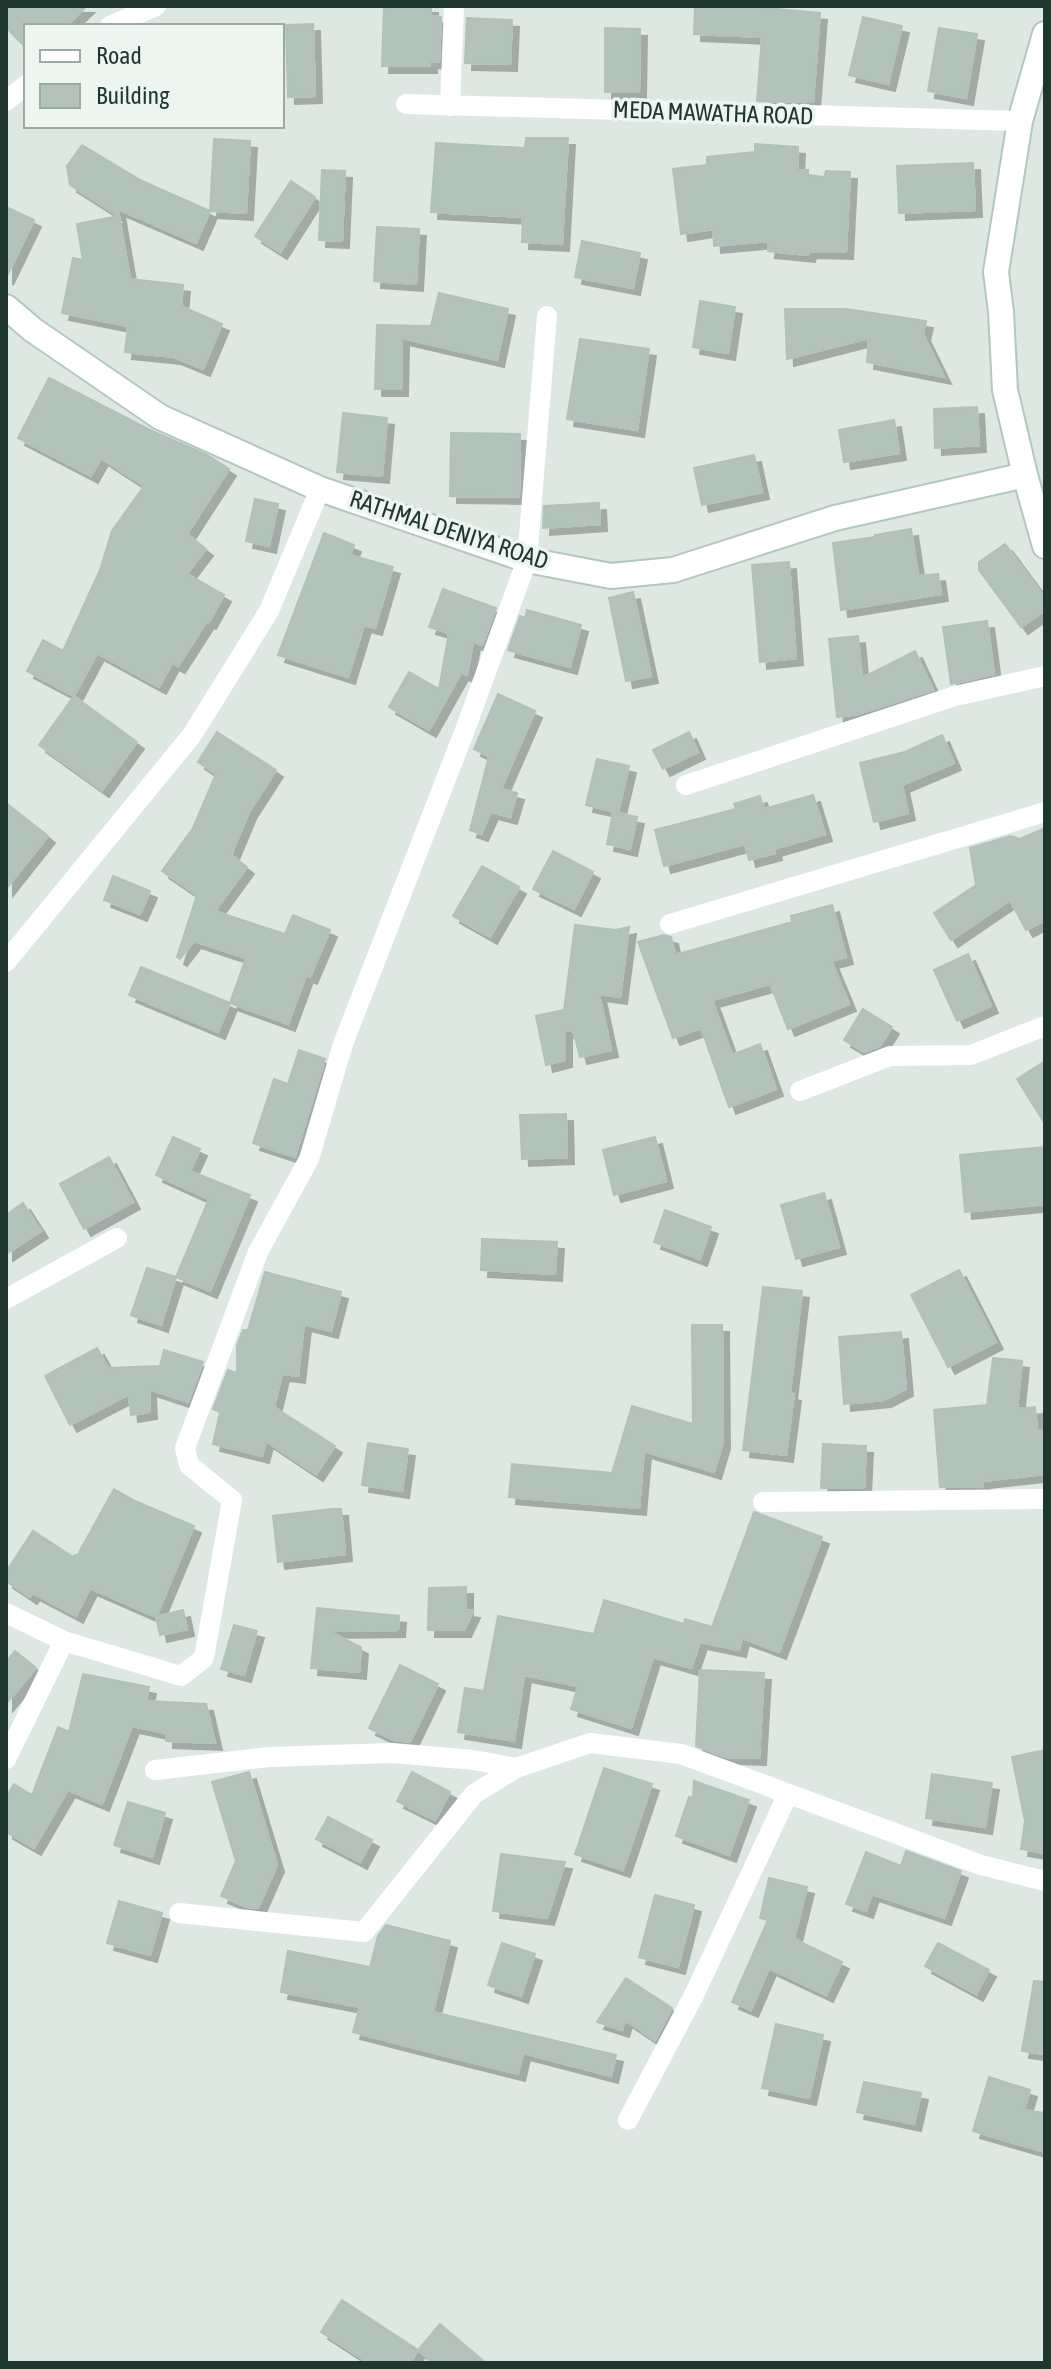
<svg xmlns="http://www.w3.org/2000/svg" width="1051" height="2369" font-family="'Asap Condensed',sans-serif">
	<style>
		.building { fill: #b3c3bb; stroke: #b0c2b9; stroke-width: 2; filter: url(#shadow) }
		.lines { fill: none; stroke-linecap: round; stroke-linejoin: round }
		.secondary-casing { stroke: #b1c8bd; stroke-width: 28 }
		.street { stroke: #fff; stroke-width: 20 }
		.secondary { stroke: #fff; stroke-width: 24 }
		.labels { text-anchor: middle; stroke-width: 7; stroke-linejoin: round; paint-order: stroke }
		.street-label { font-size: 24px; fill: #20372f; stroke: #edf5f1 }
	</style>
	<defs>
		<filter id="shadow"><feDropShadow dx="7" dy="7" stdDeviation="0" flood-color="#0004"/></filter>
	</defs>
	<rect width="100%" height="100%" fill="#dde8e2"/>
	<!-- building -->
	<g class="building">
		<polygon points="6,6 87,6 66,26 26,26 26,48 6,27"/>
		<polygon points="384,6 431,6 431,16 441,17 439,62 430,61 430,66 382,66"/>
		<polygon points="695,6 744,6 820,13 813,102 757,101 762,37 694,34"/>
		<polygon points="863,17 902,26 888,84 849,75"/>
		<polygon points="467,18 512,20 510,64 465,63"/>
		<polygon points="313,24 315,96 288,97 286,25"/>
		<polygon points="605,28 640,29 639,92 605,92"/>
		<polygon points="939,28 977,34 966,98 928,91"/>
		<polygon points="526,138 568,138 562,244 522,242 523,217 431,212 436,143 525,148"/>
		<polygon points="214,139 250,141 246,213 210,211"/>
		<polygon points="755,144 798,147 797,170 808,170 808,175 824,177 826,171 850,172 846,252 809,251 808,255 768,251 769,241 714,246 713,229 681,234 673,169 707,165 707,157 755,152"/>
		<polygon points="82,145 142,181 210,211 196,243 118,209 119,216 70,185 67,166"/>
		<polygon points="973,163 975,210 899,213 897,166"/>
		<polygon points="322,170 345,171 342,241 319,240"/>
		<polygon points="291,181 315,197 280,252 255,236"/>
		<polygon points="6,207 34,220 6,278"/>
		<polygon points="119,216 130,279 183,285 181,306 222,324 203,369 174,357 125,352 128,326 62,313 73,258 83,260 77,224"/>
		<polygon points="377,227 419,229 416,284 374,281"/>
		<polygon points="582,241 640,253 633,288 575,277"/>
		<polygon points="439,293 508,309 497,360 402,338 401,389 375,389 377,325 431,326"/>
		<polygon points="700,301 735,307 728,353 693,347"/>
		<polygon points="785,309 846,309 926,321 923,334 944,377 867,362 869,338 787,359"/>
		<polygon points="580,339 649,349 637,430 567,419"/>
		<polygon points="49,378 150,430 207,455 229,469 187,534 206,549 187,574 224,595 209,622 207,621 178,666 172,663 159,687 97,653 74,696 27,671 43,640 63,651 100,570 112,531 144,486 101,458 91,476 18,438"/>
		<polygon points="977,407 979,445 935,448 934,409"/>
		<polygon points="343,413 387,418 382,476 337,472"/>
		<polygon points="894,420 899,453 844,462 839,430"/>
		<polygon points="451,433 520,434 519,497 450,496"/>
		<polygon points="754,455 762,492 702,505 694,468"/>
		<polygon points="255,499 278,504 269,546 246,541"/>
		<polygon points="599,503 600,524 543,528 544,506"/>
		<polygon points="911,529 918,576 938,574 941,594 841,610 833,543 875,537 875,535"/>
		<polygon points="324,533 354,545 350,555 393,567 375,628 364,625 348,677 278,655"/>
		<polygon points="1005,544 1045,598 1045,610 1021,627 979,570 979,562"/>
		<polygon points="789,562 796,658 760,662 752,565"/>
		<polygon points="443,589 496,608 482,645 473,642 467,675 461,673 429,730 389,707 409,672 439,689 449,633 429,627"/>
		<polygon points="633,592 651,676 626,681 609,598"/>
		<polygon points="527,610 581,625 570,667 508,650 520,616 525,618"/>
		<polygon points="987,621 994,674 951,684 943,627"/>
		<polygon points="858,636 862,678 915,651 933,690 858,714 837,717 829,639"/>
		<polygon points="498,694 535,711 501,789 517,793 510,817 491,812 481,834 470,830 489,756 474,749"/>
		<polygon points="74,696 137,742 102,790 39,745"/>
		<polygon points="217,732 276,770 249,812 231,855 247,867 215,911 285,934 293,915 330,930 310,977 306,975 288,1024 230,1003 246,958 194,941 180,959 177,957 197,895 162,871 193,828 216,774 198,762"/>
		<polygon points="689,732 698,752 663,769 653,750"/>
		<polygon points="942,735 954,763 902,785 908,813 874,822 860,763 905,752"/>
		<polygon points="597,759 629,766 618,812 586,805"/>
		<polygon points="813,795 825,834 774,849 775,853 749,860 745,844 664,866 655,830 736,809 734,804 760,796 764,809"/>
		<polygon points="6,803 48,836 6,889"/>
		<polygon points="613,812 637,817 630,849 607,844"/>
		<polygon points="1043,829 1045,844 1045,920 1026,930 1010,900 951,940 934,913 976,885 970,848 1010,836 1020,839"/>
		<polygon points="553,851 593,872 574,909 533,889"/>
		<polygon points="482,866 519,887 490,937 453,916"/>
		<polygon points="113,876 150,891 140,914 104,900"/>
		<polygon points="832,905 846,957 831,961 849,1004 788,1029 770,984 712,1000 732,1055 760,1044 776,1089 729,1107 701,1028 673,1038 638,942 664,935 671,937 675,955 792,922 791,916"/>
		<polygon points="575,925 615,930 629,927 620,997 599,994 611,1050 580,1057 573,1030 565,1031 565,1060 546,1065 536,1016 564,1010"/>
		<polygon points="968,954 991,1006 957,1021 934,970"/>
		<polygon points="141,967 230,1003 218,1032 129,995"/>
		<polygon points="863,1009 892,1027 880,1046 864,1052 844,1040"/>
		<polygon points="299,1050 325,1059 295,1157 253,1143 274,1079 288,1084"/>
		<polygon points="1045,1061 1045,1124 1017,1079"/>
		<polygon points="566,1114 567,1157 522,1159 520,1115"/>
		<polygon points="173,1137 200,1149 190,1171 250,1195 210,1291 176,1277 209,1199 156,1175"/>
		<polygon points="655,1137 666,1181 614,1195 603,1150"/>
		<polygon points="1045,1147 1045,1204 965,1212 960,1155"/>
		<polygon points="109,1157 133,1202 84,1229 60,1184"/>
		<polygon points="824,1193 839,1247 796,1259 781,1205"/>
		<polygon points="23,1203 41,1231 6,1254 6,1215"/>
		<polygon points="665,1210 711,1227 700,1259 654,1242"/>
		<polygon points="482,1239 557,1242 555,1274 481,1270"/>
		<polygon points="147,1268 176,1277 161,1325 131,1315"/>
		<polygon points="959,1270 996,1342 948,1367 911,1295"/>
		<polygon points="265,1272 341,1292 331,1331 304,1324 298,1376 282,1374 274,1407 335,1446 316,1474 266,1441 262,1456 213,1444 220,1412 213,1409 228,1370 237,1373 237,1345 243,1330 248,1330"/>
		<polygon points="763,1287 802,1291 790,1393 794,1394 786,1455 743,1450"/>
		<polygon points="692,1325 722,1325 723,1442 714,1472 644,1451 639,1508 509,1497 512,1464 612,1473 632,1406 693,1424"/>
		<polygon points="901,1332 906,1389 884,1400 844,1404 839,1337"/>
		<polygon points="97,1348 108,1368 160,1366 164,1350 203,1362 188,1402 149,1389 150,1412 131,1415 129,1394 70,1425 45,1376"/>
		<polygon points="993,1358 1022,1361 1017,1409 1035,1407 1037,1430 1045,1430 1045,1474 983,1481 983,1487 940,1487 934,1410 987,1405"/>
		<polygon points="368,1443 408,1449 402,1491 362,1485"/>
		<polygon points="823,1444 866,1446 864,1488 821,1488"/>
		<polygon points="114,1489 135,1501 194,1526 156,1617 90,1588 76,1616 33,1593 30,1597 6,1581 6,1572 33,1531 73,1557 75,1555 77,1556"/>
		<polygon points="332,1509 341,1509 345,1554 278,1562 273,1516"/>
		<polygon points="754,1512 822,1537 779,1652 742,1638 739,1650 700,1642 691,1668 653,1657 631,1728 571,1709 578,1686 524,1675 514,1741 458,1732 465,1688 484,1691 498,1616 594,1634 604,1600 684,1624 685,1619 712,1627"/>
		<polygon points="466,1587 466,1610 473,1611 464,1630 428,1630 429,1588"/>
		<polygon points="317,1608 399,1616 398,1630 328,1631 361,1647 359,1672 311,1668"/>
		<polygon points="183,1610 187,1629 160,1635 156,1617"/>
		<polygon points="234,1625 257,1631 244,1675 221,1669"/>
		<polygon points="15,1651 36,1668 6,1704 6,1662"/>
		<polygon points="400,1665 438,1684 410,1742 394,1740 369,1728"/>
		<polygon points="700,1670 764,1673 759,1758 726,1757 696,1746"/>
		<polygon points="83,1674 149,1687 146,1701 206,1704 215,1743 166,1741 166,1733 132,1726 102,1804 68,1790 34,1848 6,1832 6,1797 14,1784 32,1795 58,1727 69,1732"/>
		<polygon points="1045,1750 1045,1853 1021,1849 1025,1821 1012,1757"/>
		<polygon points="604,1768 652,1784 623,1870 575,1854"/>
		<polygon points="249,1772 277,1865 258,1908 247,1907 221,1896 236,1861 212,1782"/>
		<polygon points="412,1772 450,1792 435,1820 397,1801"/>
		<polygon points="932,1774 992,1783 985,1827 926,1818"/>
		<polygon points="694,1781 749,1800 729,1855 676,1836 689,1797 693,1798"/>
		<polygon points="128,1802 165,1813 152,1857 114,1845"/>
		<polygon points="328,1817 372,1840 360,1862 316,1839"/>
		<polygon points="906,1851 961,1871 944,1918 872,1894 866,1911 846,1904 866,1852 901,1866"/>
		<polygon points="501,1854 565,1862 547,1918 493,1911"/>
		<polygon points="769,1878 807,1887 794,1939 842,1962 826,1995 769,1968 751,2010 732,2002 768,1920 760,1918"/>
		<polygon points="655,1895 694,1905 678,1967 639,1957"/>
		<polygon points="119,1901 162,1913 150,1955 107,1943"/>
		<polygon points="386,1925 450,1941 433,2012 616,2055 611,2076 523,2053 518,2074 458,2059 353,2032 360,2007 281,1992 288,1951 370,1967 378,1936"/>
		<polygon points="502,1943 535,1954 521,1996 488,1985"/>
		<polygon points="938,1943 989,1970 976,1994 925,1966"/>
		<polygon points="626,1978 672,2008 655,2040 625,2020 622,2030 597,2022"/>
		<polygon points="1034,1981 1045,1982 1045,2054 1022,2051"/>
		<polygon points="776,2024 823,2035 809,2098 762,2088"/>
		<polygon points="989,2077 1030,2090 1024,2110 1045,2113 1045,2152 973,2131"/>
		<polygon points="864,2082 921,2093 914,2124 857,2112"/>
		<polygon points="342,2300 418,2350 410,2363 369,2363 321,2332"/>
		<polygon points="440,2324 486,2363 434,2363 418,2350"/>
	</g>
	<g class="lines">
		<!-- secondary casing -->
		<g class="secondary-casing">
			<g id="secondary">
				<polyline points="1045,34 1020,121 996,272 1001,312 1005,390 1025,475 1045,546"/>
				<polyline points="6,307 33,330 160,417 320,489 527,560 611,576 673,570 835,518 1025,475"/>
			</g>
		</g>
		<!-- street -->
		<g class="street">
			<polyline points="110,26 156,6"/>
			<polyline points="6,101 26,85"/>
			<polyline points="406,104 1020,121"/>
			<polyline points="450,106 454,6"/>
			<polyline points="686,785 955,696 1045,676"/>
			<polyline points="670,924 1045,812"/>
			<polyline points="6,962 192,735 269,611 320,489"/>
			<polyline points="800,1091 890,1056 971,1055 1045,1026"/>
			<polyline points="6,1299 117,1238"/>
			<polyline points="763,1502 1045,1499"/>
			<polyline points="6,1613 64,1641"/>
			<polyline points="6,1759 64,1641 181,1676 204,1658 232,1500 189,1465 185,1448 258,1252 309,1159 343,1044 465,730 527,560 547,316"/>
			<polyline points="155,1770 269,1757 392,1753 474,1760 516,1768"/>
			<polyline points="179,1913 364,1932 474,1794 516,1768 590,1743 681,1754 981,1865 1045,1881"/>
			<polyline points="628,2120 694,1995 788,1794"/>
		</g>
		<!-- secondary -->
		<use href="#secondary" class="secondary"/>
	</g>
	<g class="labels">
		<!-- street labels -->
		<g class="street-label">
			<text transform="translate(713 113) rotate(2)" y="8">MEDA MAWATHA ROAD</text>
			<text transform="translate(449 530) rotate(18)" y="8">RATHMAL DENIYA ROAD</text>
		</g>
	</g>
	<!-- border -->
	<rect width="1051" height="2369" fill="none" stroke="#20372f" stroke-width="16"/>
	<!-- legend -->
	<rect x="24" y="24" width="260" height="104" fill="#edf5f1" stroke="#9ba9a3" stroke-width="2"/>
	<rect x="40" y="50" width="40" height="12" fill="#ffffff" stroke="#9ba9a3" stroke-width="2"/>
	<text x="96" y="64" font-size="24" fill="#20372f">Road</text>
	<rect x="40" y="84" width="40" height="24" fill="#b3c3bb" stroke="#9ba9a3" stroke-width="2"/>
	<text x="96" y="104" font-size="24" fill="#20372f">Building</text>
</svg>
